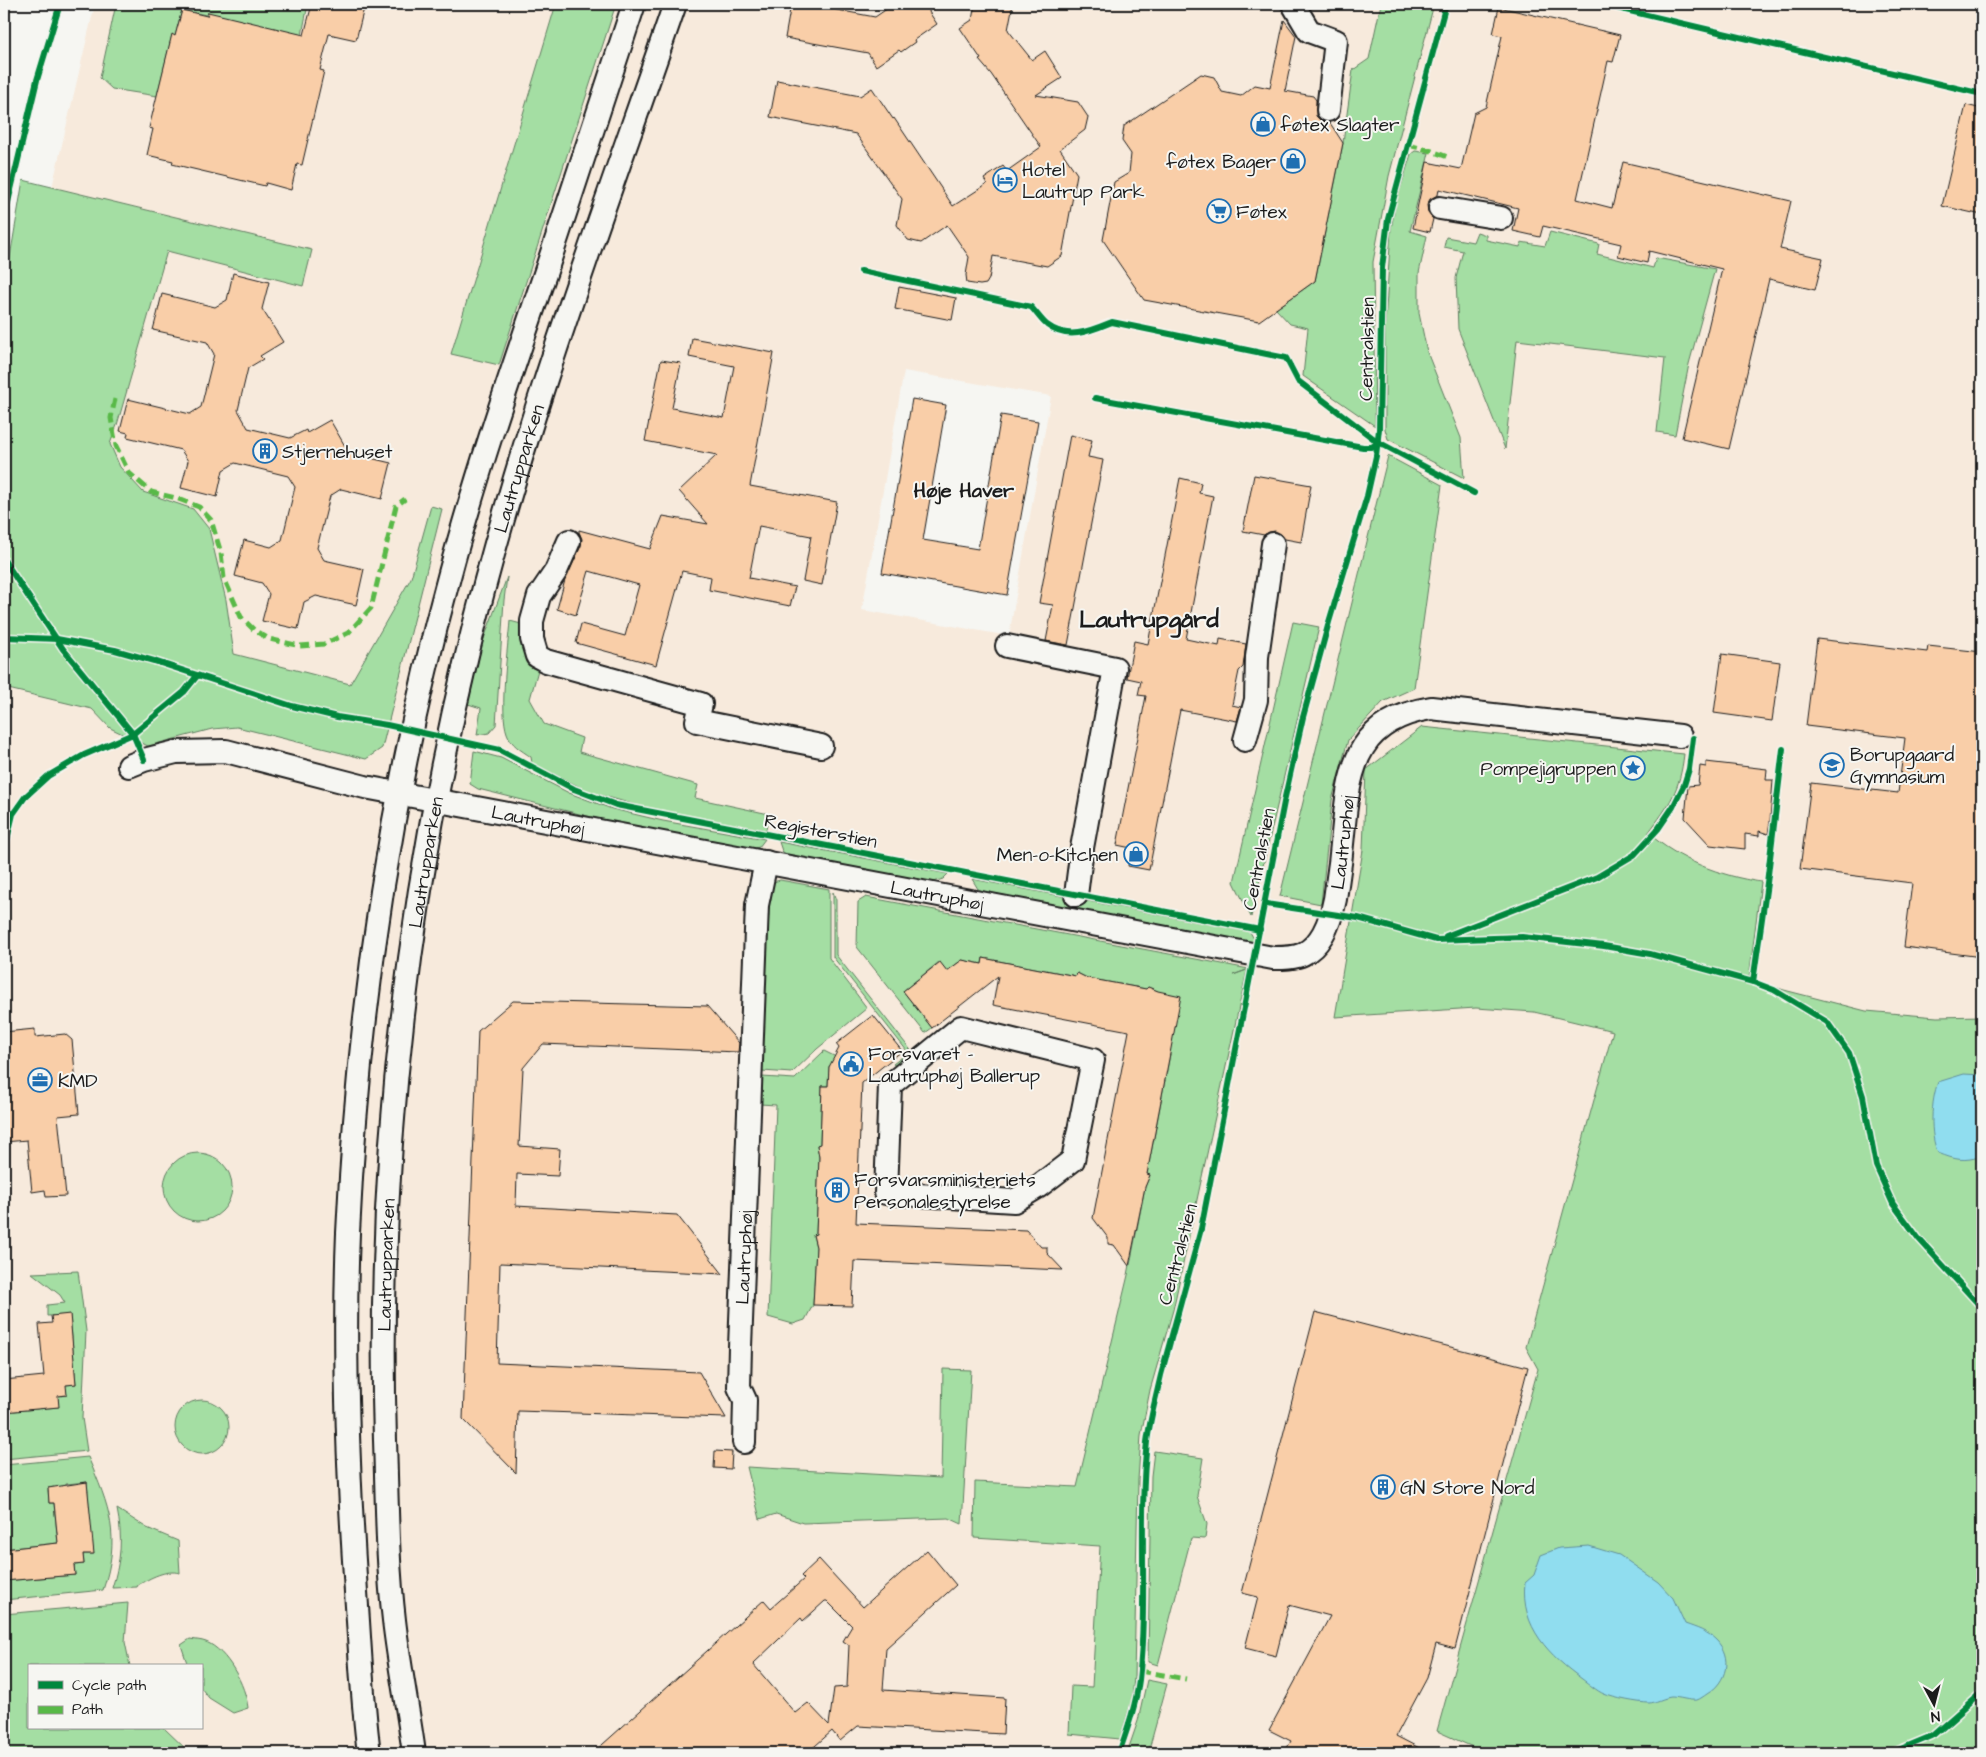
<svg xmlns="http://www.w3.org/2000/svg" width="1986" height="1757" font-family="'Architects Daughter',sans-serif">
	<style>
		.built { fill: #f7eadc; fill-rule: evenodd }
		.green { fill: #a4dea3; stroke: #607d60 }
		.water { fill: #90ddef; stroke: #62909b }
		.building { fill: #f9cea8; stroke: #1c1c1c; fill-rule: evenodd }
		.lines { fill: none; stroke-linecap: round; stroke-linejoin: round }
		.minor-casing { stroke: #1c1c1c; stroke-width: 26 }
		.minor { stroke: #f6f6f2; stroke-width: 22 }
		.quiet { stroke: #58b947; stroke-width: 5; stroke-dasharray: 10 5; stroke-linecap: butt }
		.cycleway-casing { stroke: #f6f6f2; stroke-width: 9 }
		.cycleway { stroke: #00873e; stroke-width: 6 }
		.labels { text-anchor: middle; stroke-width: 4; stroke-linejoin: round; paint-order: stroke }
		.poi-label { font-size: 19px; fill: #1c1c1c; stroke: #f6f6f2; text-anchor: start }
		.street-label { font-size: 19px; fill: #1c1c1c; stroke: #f6f6f2 }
		.neighbourhood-label { font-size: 20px; font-weight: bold; fill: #1c1c1c; stroke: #f6f6f2 }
		.district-label { font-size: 24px; font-weight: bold; fill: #1c1c1c; stroke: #f6f6f2 }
	</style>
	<rect width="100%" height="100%" fill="#f6f6f2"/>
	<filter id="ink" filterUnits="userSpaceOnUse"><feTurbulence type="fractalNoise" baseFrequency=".02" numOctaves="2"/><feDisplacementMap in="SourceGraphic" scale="10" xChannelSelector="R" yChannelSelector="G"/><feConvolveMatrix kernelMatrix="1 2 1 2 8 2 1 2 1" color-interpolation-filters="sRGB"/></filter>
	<g filter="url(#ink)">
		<!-- built -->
		<path class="built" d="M95 4H1982V1753H4V688L92 709 110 728 148 746 212 729 236 727 234 654 226 600 209 529 193 509 143 492 120 467 110 445 103 422 49 200ZM904 371 1051 396 1009 636 862 610ZM29 1666H201V1728H29Z"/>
		<!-- green -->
		<g class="green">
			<polygon points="116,4 308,4 302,35 182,10 175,36 172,35 157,96 112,89 100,78"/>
			<polygon points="556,4 616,4 499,365 451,354"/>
			<polygon points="1381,4 1434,4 1389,176 1373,262 1375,426 1303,376 1308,328 1290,324 1276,309 1315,281 1343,143 1353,70 1369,59"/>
			<polygon points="1415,151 1429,153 1410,231 1427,236 1419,273 1419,313 1427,352 1461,438 1464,478 1388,439 1385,429 1385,326 1391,229 1396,203 1411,154"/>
			<polygon points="23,180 312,250 303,286 167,251 117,425 110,444 120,467 143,492 193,509 209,529 226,600 234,654 350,684 411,578 431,506 442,509 382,748 366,759 237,727 212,729 148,746 110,728 92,709 4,688 4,293"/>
			<polygon points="1477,232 1486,235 1486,240 1520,247 1521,242 1545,246 1550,232 1599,244 1597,254 1653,268 1656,258 1715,269 1689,364 1675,435 1657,432 1665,358 1517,340 1505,449 1458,329 1456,278 1463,251 1444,247 1446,237 1473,242"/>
			<polygon points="1388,456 1442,485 1414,688 1383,702 1348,740 1332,800 1321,904 1280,896"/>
			<polygon points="507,577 504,600 496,725 489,733 477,735 481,708 468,704 482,644"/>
			<path d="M510 621 525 625 524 633 532 668 538 670 530 699 544 724 582 738 579 752 698 785 695 798 769 814 766 830 650 809 590 792 532 763 531 757C521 750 511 745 507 733 499 712 508 646 510 621Z"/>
			<polygon points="1293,622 1319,627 1251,917 1234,882"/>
			<path d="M1422 727 1684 754C1680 790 1670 804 1648 833 1679 860 1720 876 1761 882L1749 978 1784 990 1866 1011 1937 1017 1982 1016V1753H1486L1437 1731 1538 1369 1526 1347 1613 1031 1534 1012 1476 1008 1335 1017 1363 850 1366 770Z"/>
			<polygon points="474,751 501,758 569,793 612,809 663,821 765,839 759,847 752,849 628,826 478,789 470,784"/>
			<polygon points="779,842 948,874 943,879 934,882 788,856 782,851"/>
			<polygon points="972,879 1250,932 1254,939 1252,943 987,892 978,889"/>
			<polygon points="780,880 829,889 829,958 867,1008 817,1049 792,1073 762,1071 770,887 773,882"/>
			<polygon points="833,892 836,900 836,955 913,1053 897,1067 893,1064 906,1054 907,1051 833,957"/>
			<polygon points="866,897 1249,969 1233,975 1247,970 1173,1310 1150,1390 1141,1435 1138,1480 1134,1677 1132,1699 1120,1739 1069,1734 1071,1686 1092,1687 1100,1546 974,1538 975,1482 1077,1487 1128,1275 1145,1187 1150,1175 1147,1174 1170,1054 1158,991 1148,987 1146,989 1087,978 1077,973 1076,976 983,958 982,964 962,960 947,971 939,962 903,991 932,1028 925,1033 857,947 858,902"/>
			<polygon points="824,1051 838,1058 829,1066 828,1086 822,1086 820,1144 817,1145 819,1157 816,1234 813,1235 816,1247 813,1305 805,1320 793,1324 768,1317 776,1105 760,1104 762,1077 795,1079"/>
			<circle cx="198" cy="1187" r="34"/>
			<polygon points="78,1271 86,1331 82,1418 87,1451 4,1459 4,1412 58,1407 58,1396 67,1395 65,1385 76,1384 70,1315 47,1316 47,1305 65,1303 60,1295 32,1273"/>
			<polygon points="943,1369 971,1370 962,1524 949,1518 803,1523 776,1514 760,1519 747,1467 941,1478"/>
			<circle cx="202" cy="1427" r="27"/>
			<polygon points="1154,1451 1203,1458 1197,1496 1207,1524 1205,1539 1191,1538 1158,1665 1148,1662 1151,1476"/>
			<path d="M88 1457C110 1508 121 1536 103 1590L4 1600V1581L75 1575 74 1565 84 1564 83 1554H93L87 1482 66 1484V1491L55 1492 54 1487 48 1488 49 1503H54L58 1543 4 1549V1499H6L4 1465Z"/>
			<path d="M117 1509 147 1528 178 1541 180 1573C166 1569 150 1578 138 1585L137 1587 112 1588C121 1560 123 1538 117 1509Z"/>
			<polygon points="128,1603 125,1642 130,1666 29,1666 29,1728 164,1728 190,1753 4,1753 4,1614"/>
			<path d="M190 1639C195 1640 201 1640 206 1642 227 1650 246 1686 248 1708L233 1713 209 1698 201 1688V1666H188L181 1645Z"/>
			<polygon points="1147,1680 1167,1684 1148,1753 1127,1753 1138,1721"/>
		</g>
		<!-- water -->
		<g class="water">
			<path d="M1964 1074 1982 1075V1156C1964 1162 1956 1160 1938 1153 1929 1135 1931 1100 1938 1082Z"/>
			<path d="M1589 1546 1619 1555 1658 1582 1673 1598 1685 1624C1696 1628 1707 1631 1716 1640 1733 1657 1727 1682 1707 1694 1704 1696 1700 1699 1697 1700 1689 1701 1679 1697 1671 1697 1663 1698 1655 1703 1649 1703 1639 1703 1613 1698 1604 1694 1597 1691 1589 1684 1582 1679 1550 1656 1520 1627 1525 1583L1534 1575 1541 1555 1559 1548Z"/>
		</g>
		<!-- building -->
		<g class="building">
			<polygon points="312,4 365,4 356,40 329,34 320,70 324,71 302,165 297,164 291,190 266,183 265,186 172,164 173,161 147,155 153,129 149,128 172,34 175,36 182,10 207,16 208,12 304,35"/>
			<polygon points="791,4 805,4 875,17 894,4 931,4 929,12 937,24 914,40 915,42 901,52 899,50 876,66 868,53 785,38"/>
			<polygon points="975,4 1013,4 1008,30 1032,60 1045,51 1062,78 1036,95 1078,102 1088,117 1085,130 1060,149 1077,174 1062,256 1047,266 993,256 989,279 986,284 980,285 967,283 966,275 969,257 947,225 921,243 908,240 897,225 902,199 856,134 770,117 777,80 860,96 872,88 893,119 894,118 953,206 987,184 984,179 1003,166 1007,171 1041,147 991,74 979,60 981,59 960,28 972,20"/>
			<polygon points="1499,7 1620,35 1613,62 1608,61 1577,199 1612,208 1623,162 1791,201 1780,249 1823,258 1815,290 1769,279 1729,449 1682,438 1722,269 1649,251 1647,263 1618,256 1621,244 1543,226 1540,237 1513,231 1518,208 1439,189 1438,195 1430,199 1427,205 1428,213 1433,219 1430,232 1413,228 1427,162 1461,169 1474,113 1486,107 1502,36 1493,34"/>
			<polygon points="1284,20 1296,36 1285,91 1313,96 1316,100 1316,116 1321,121 1330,123 1343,143 1315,281 1259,321 1144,300 1103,240 1114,182 1129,173 1131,154 1122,141 1124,126 1201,74 1214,77 1222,92 1241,96 1255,85 1270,88"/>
			<polygon points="1966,105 1982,109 1982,215 1942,206"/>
			<polygon points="233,273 269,282 262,309 283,342 260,356 263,359 248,368 238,410 248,428 290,438 306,430 307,433 330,420 349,453 391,463 382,499 341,489 330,496 317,548 324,560 364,569 356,605 316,596 304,602 298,629 262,621 269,594 262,583 235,576 244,540 271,547 282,540 295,487 288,476 235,463 223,470 217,497 181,488 188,461 181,450 127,437 128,433 120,431 128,399 190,414 201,407 214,354 207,342 153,330 157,315 162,294 215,307 227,300"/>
			<polygon points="899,287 956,298 952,320 895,309"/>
			<polygon points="692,338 774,353 750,486 837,502 822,585 803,581 811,536 759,526 749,578 795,587 790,606 709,590 711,577 682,571 656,665 576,643 581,624 625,636 639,585 589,571 576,615 557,609 565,580 581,546 582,539 579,532 579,530 650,549 663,516 708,524 679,491 717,455 645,441 661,360 681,363 672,408 724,418 734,366 689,357"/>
			<polygon points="912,399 946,405 923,540 978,549 1001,415 1038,421 1007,595 882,573"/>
			<polygon points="1070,435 1092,440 1088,457 1103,460 1068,645 1046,641 1053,605 1039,603"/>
			<polygon points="1254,475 1311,485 1301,542 1285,539 1281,534 1275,531 1269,532 1264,535 1243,531"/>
			<polygon points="1180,478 1201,483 1199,493 1213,496 1186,639 1219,646 1220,639 1246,644 1243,667 1239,671 1232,705 1241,707 1237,721 1180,710 1149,870 1128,866 1131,848 1117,845 1146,696 1138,695 1141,681 1127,678 1134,641 1148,644"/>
			<polygon points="1817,639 1927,652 1928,646 1982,652 1982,957 1904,947 1912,883 1800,869 1811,783 1898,793 1905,738 1806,726"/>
			<polygon points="1722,654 1780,662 1772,721 1714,713"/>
			<polygon points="1706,762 1767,769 1766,780 1773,780 1770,820 1768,834 1759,831 1759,836 1745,834 1745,849 1710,845 1685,818 1688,786 1698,785 1700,766 1706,767"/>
			<polygon points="983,958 1076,976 1077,973 1087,978 1146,989 1148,987 1158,991 1181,996 1147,1174 1150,1175 1145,1187 1129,1266 1114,1245 1108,1244 1108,1238 1093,1218 1129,1031 993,1005 998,976 932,1028 903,991 940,962 947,971 962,960 982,964"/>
			<polygon points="513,1001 707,1006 739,1043 738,1052 543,1044 523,1068 519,1146 560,1149 558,1176 517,1174 516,1206 677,1215 723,1274 500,1263 497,1363 699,1372 726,1418 518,1411 516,1473 463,1419 478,1031"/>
			<polygon points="873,1015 902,1051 862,1083 856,1223 1026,1230 1041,1247 1047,1247 1047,1253 1063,1270 854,1261 852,1306 813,1305 816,1247 813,1235 816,1234 819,1157 817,1145 820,1144 822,1086 828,1086 829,1067 839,1048 836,1044"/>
			<polygon points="35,1029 35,1037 65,1034 72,1040 79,1114 58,1116 66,1196 46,1197 45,1190 32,1192 27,1140 4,1142 4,1032"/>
			<polygon points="1315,1312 1528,1367 1455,1649 1436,1644 1427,1678 1396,1736 1429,1753 1284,1753 1291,1741 1269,1730 1330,1616 1289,1605 1276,1656 1245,1648 1258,1597 1242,1593"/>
			<polygon points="70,1314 76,1384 66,1385 67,1395 58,1396 59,1407 4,1412 4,1380 44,1376 39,1324 52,1323 51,1316"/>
			<polygon points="715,1451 732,1452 731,1469 714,1468"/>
			<polygon points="87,1482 94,1554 83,1554 84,1564 74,1565 75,1575 4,1581 4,1549 58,1543 54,1503 49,1503 48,1488"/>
			<path d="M927 1550 956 1585 886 1648 883 1690 1005 1698 1003 1734 858 1726 840 1741 832 1731 807 1753H593L764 1600 771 1608 804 1579 801 1576 819 1559 863 1607ZM825 1601H827L852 1626 843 1641 849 1645 847 1687 834 1688 829 1725 808 1703 795 1713 753 1664 801 1618 803 1621Z"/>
		</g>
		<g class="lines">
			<!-- minor casing -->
			<g class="minor-casing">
				<g id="minor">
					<polyline points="1293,4 1309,31 1336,41 1328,110"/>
					<polyline points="1440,208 1501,218"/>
					<polyline points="569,541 556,571 539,596 532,621 532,639 537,656 546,661 701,704 697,721 821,746"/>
					<polyline points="1007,646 1115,668 1082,848 1076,895"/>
					<polyline points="1245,740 1256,700 1257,657 1273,544"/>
					<path id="s1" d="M129 766 144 760 176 752 226 751 365 787 1273 958C1283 958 1295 958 1303 954 1323 944 1331 919 1335 899 1339 874 1342 849 1344 824 1350 761 1361 720 1431 708L1680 736"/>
					<polygon points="961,1027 1093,1060 1073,1160 1039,1186 1014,1201 886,1193 890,1085"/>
					<path id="s2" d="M744 1442 745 1400 739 1387 740 1347 757 905 766 862"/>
					<path d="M369 1753C362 1700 360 1646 356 1592 348 1472 343 1353 348 1233 358 1012 391 790 449 577 477 472 512 371 547 268 576 180 605 92 634 4"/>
					<path id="s3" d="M414 1753C408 1709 399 1664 394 1620 387 1560 387 1500 385 1440 377 1176 405 912 467 655 520 433 601 219 675 4"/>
				</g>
			</g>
			<!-- minor -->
			<use href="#minor" class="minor"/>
			<!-- quiet -->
			<g class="quiet">
				<polyline points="1408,145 1432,151 1450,158"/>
				<polyline points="115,399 111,418 116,446 129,473 151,492 176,498 199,507 211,520 221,553 224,578 241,617 254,630 269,639 300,646 324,644 348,633 371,608 396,506 405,499"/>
				<polyline points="1140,1671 1186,1679"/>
			</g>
			<!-- cycleway casing -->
			<g class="cycleway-casing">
				<g id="cycleway">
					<polyline points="1600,4 1982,94"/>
					<polyline points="4,219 37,80 60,4"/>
					<path d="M861 271 1031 307C1036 312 1041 320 1047 325 1068 341 1090 331 1112 322L1286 358 1298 381 1378 442 1474 493"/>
					<polyline points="1095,398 1363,447 1372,447 1378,442"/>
					<polyline points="4,560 63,649 133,734 144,760"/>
					<polyline points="4,637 57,639 115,650 154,661 292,706 337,717 387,725 500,750 574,789 616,805 1260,930"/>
					<polyline points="4,852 13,814 25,797 48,776 84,755 133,734 184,692 197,676"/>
					<polyline points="1266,904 1358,918 1436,940 1522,937 1604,946 1650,954 1753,982 1774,990 1827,1022 1849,1053 1863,1096 1876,1166 1893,1204 1919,1239 1982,1308"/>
					<polyline points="1446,936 1597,877 1634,855 1658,829 1673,807 1684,785 1689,769 1693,738"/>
					<polyline points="1753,982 1767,883 1783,749"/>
					<path d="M1119 1753C1127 1730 1136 1705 1139 1680 1148 1601 1138 1521 1147 1442 1150 1419 1156 1397 1161 1375 1174 1326 1188 1278 1201 1229L1285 797 1303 717 1329 622 1367 496 1376 456 1379 429 1382 268 1388 219 1446 4"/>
					<polyline points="1891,1753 1932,1736 1982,1692"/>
				</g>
			</g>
			<!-- cycleway -->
			<use href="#cycleway" class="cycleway"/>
		</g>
	</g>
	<!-- icons -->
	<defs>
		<g id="shop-ring" transform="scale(1.25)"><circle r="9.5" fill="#f6f6f2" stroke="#1f6fb2" stroke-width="1.5"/><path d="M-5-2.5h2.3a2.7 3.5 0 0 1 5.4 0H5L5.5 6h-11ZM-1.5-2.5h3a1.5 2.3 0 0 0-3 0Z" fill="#1f6fb2"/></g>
		<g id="hotel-ring" transform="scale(1.25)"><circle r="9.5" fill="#f6f6f2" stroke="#1f6fb2" stroke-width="1.5"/><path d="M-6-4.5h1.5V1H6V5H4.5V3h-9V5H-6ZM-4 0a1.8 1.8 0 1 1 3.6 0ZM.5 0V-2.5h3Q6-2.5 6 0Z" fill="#1f6fb2"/></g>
		<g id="supermarket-ring" transform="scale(1.25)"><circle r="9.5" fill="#f6f6f2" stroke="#1f6fb2" stroke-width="1.5"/><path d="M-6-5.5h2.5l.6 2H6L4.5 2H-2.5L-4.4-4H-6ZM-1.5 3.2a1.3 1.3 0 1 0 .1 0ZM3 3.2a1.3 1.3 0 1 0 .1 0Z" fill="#1f6fb2"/></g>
		<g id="building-ring" transform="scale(1.25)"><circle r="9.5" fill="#f6f6f2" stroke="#1f6fb2" stroke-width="1.5"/><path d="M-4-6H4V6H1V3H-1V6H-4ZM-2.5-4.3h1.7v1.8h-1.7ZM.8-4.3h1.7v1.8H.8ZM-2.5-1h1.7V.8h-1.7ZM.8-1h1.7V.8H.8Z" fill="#1f6fb2"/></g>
		<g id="university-ring" transform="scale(1.25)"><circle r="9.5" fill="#f6f6f2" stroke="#1f6fb2" stroke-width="1.5"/><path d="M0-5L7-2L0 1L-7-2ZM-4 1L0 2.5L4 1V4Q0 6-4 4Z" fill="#1f6fb2"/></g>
		<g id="sight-ring" transform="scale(1.25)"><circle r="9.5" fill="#f6f6f2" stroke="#1f6fb2" stroke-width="1.5"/><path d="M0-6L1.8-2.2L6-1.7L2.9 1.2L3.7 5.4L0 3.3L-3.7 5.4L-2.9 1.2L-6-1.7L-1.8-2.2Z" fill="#1f6fb2"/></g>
		<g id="civic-ring" transform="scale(1.25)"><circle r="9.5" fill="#f6f6f2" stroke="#1f6fb2" stroke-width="1.5"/><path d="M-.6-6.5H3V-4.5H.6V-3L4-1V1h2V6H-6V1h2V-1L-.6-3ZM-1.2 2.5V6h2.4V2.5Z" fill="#1f6fb2"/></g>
		<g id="office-ring" transform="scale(1.25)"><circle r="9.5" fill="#f6f6f2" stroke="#1f6fb2" stroke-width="1.5"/><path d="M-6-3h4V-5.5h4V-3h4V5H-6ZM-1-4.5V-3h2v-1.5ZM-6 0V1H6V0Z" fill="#1f6fb2"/></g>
	</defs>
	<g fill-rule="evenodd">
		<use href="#shop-ring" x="1263" y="124"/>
		<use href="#shop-ring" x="1293" y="161"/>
		<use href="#hotel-ring" x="1005" y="180"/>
		<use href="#supermarket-ring" x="1219" y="211"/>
		<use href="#building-ring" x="265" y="451"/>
		<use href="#university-ring" x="1832" y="765"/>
		<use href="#sight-ring" x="1633" y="768"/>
		<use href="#shop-ring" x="1136" y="854"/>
		<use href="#civic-ring" x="851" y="1064"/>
		<use href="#office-ring" x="40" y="1080"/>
		<use href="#building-ring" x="837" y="1190"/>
		<use href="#building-ring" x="1383" y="1487"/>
	</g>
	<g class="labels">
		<!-- poi labels -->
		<g class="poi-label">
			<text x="1280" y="131">føtex Slagter</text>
			<text x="1276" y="168" text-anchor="end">føtex Bager</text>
			<text x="1022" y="176">Hotel<tspan x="1022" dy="22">Lautrup Park</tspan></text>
			<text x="1236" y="218">Føtex</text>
			<text x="282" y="458">Stjernehuset</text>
			<text x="1850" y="761">Borupgaard<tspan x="1850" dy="22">Gymnasium</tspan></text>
			<text x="1616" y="775" text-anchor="end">Pompejigruppen</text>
			<text x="1118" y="861" text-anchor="end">Men-o-Kitchen</text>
			<text x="868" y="1060">Forsvaret -<tspan x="868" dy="22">Lautruphøj Ballerup</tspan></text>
			<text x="58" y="1087">KMD</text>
			<text x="854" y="1186">Forsvarsministeriets<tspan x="854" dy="22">Personalestyrelse</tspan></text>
			<text x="1400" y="1494">GN Store Nord</text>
		</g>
		<!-- street labels -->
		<g class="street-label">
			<text transform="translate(1366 349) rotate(-89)" y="7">Centralstien</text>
			<text dy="7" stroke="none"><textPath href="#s3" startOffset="1300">Lautrupparken</textPath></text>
			<text dy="7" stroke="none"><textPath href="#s1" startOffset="419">Lautruphøj</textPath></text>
			<text transform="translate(821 830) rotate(11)" y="7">Registerstien</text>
			<text dy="7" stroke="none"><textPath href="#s1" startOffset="1320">Lautruphøj</textPath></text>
			<text transform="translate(1258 859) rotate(-79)" y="7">Centralstien</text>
			<text dy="7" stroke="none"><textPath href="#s3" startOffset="895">Lautrupparken</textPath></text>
			<text dy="7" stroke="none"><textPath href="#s1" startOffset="825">Lautruphøj</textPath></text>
			<text transform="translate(1177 1254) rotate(-75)" y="7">Centralstien</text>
			<text dy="7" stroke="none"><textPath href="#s2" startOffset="186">Lautruphøj</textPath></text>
			<text dy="7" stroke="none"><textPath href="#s3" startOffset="490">Lautrupparken</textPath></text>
		</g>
		<!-- neighbourhood labels -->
		<g class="neighbourhood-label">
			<text x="964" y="497">Høje Haver</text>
		</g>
		<!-- district labels -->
		<g class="district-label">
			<text x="1149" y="627">Lautrupgård</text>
		</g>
	</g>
	<!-- margin -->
	<rect width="1986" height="1757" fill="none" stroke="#f6f6f2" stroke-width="20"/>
	<rect x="10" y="10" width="1966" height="1737" fill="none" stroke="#1c1c1c" stroke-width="2" filter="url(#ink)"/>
	<!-- legend -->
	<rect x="28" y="1664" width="175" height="65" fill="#f6f6f2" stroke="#9f9f9c"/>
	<rect x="38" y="1681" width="25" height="8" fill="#00873e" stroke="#9f9f9c"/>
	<text x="72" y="1690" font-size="15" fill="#1c1c1c">Cycle path</text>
	<rect x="38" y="1706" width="25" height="8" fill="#58b947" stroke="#9f9f9c"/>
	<text x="72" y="1714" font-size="15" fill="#1c1c1c">Path</text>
	<!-- north arrow -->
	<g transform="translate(1934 1704) rotate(173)" stroke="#f6f6f2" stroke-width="4" paint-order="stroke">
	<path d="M0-4L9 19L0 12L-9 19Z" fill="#1c1c1c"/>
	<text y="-8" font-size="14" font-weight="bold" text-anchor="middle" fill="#1c1c1c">N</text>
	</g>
</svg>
